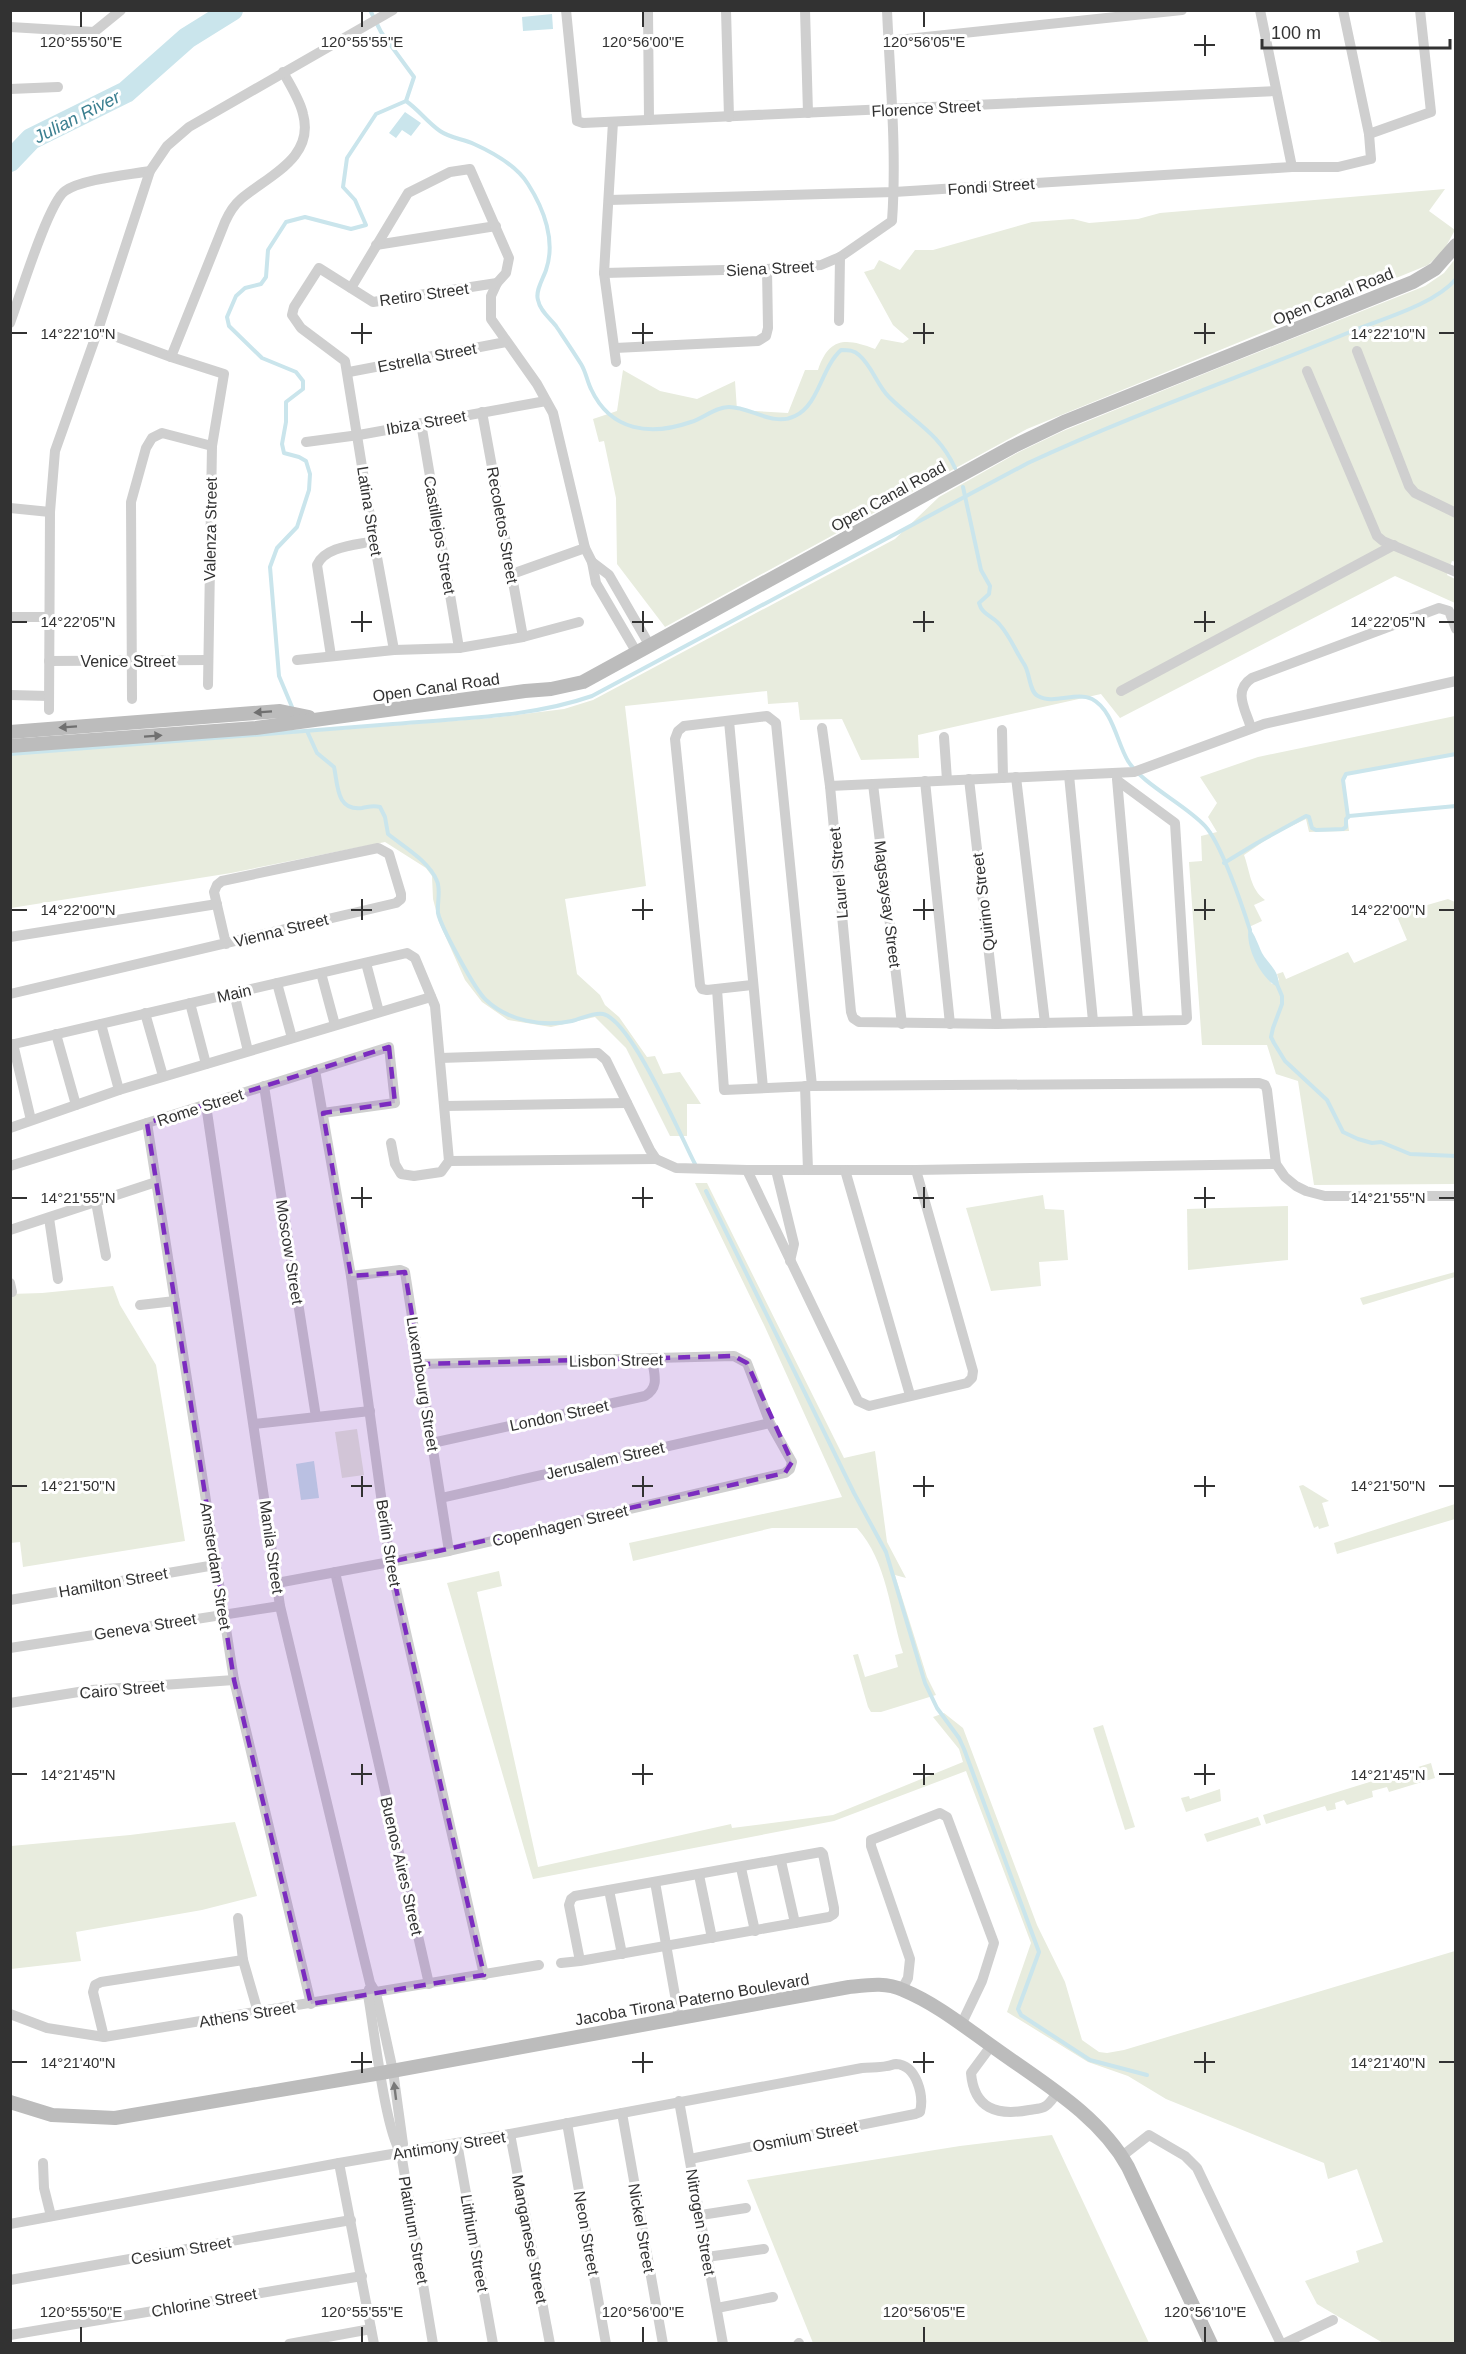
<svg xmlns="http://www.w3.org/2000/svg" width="1466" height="2354" font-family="Arial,sans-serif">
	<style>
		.green { fill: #e8ecde }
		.water { fill: #cae5ec }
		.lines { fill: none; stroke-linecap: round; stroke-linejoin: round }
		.stream { stroke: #cae5ec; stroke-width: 4 }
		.river { stroke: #cae5ec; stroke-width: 22 }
		.street { stroke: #cfcfcf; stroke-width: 10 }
		.secondary { stroke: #bcbcbc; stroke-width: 14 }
		.oneway { fill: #707070 }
		.oneway2 { fill: #797979 }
		.marked { fill: #7b2cbf; fill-opacity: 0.2; stroke: #7b2cbf; stroke-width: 4.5; stroke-dasharray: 12 8; stroke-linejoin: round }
		.ticks { fill: none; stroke: #323232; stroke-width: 2 }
		.labels { text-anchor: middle; stroke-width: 6; stroke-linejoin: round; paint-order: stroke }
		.street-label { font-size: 16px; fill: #323232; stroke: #fff }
		.water-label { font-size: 18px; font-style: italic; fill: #3b7f90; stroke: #fff }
		.ticks-label { font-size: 15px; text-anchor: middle; fill: #323232; stroke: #fff; stroke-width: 6; stroke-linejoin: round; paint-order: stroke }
	</style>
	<rect width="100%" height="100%" fill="#fff"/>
	<!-- green -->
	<g class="green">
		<path d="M1445 189 1429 211 1455 230 1444 250 1428 265 1027 429 665 627 617 564 616 498 604 441 599 442 593 419 617 411 623 370 660 391 697 399 735 381 737 410 788 413 805 370H818C829 337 846 338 875 349L881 339 903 343 909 339 893 325 864 272 874 269 879 260 900 270 915 250H933L1032 222 1073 219 1089 223 1138 219 1160 213Z"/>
		<polygon points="1455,259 1456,562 1452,561 1447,575 1455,579 1455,603 1395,576 1120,718 1101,694 918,735 919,758 861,760 842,719 800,720 798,702 768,704 767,691 625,706 646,886 565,899 577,974 600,995 605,1005 619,1017 647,1057 655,1056 663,1074 680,1072 701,1104 687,1104 687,1136 670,1136 626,1048 595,1017 551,1027 508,1020 482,1002 465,980 439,922 433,899 432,876 426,868 385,842 231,873 11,908 11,755 491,718 564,709 593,700 895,539 939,497 1019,452 1063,431 1221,367 1425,286 1444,273"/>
		<path d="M1455 716V754L1345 774 1343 780 1349 831 1309 832 1306 819 1273 835 1244 855C1250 871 1250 889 1265 900L1254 905 1262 921 1249 927C1252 958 1255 959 1272 984L1279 980 1277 974 1283 972 1286 979 1348 952 1354 963 1407 940 1396 914 1448 899 1455 902V1184L1314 1185 1298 1081 1276 1074 1267 1045H1202L1189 862 1202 861 1201 836 1217 832 1208 817 1217 803 1200 777 1258 757Z"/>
		<path d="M695 1183H707L844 1458 875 1451 887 1542 906 1578 895 1575 927 1677 936 1695 881 1712H871L868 1707 853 1655 858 1654 865 1677 898 1667 895 1655 903 1653C890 1612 887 1561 857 1528H772L633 1561 629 1543 842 1497 765 1327Z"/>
		<polygon points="1043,1195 1045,1209 1064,1210 1068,1260 1039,1262 1041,1286 991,1291 966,1208"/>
		<polygon points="1288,1206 1288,1260 1188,1270 1187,1209"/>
		<polygon points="1455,1272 1455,1277 1363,1305 1360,1298"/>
		<polygon points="113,1286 120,1305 156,1365 185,1541 23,1567 20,1542 10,1543 10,1294 42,1293"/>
		<polygon points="357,1429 364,1475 342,1478 335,1432"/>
		<polygon points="1303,1485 1329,1501 1322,1503 1329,1526 1319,1529 1318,1526 1314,1528 1299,1486"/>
		<polygon points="1455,1504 1455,1519 1337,1554 1334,1543"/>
		<polygon points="499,1571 502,1586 477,1592 538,1867 731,1824 732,1828 833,1815 963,1762 959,1749 933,1717 944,1713 963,1728 1037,1925 1065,1982 1082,2040 1099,2052 1107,2053 1124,2050 1455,1951 1455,2343 1383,2343 1317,2304 1305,2281 1359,2262 1356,2251 1383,2242 1357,2169 1328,2179 1324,2163 1166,2099 1128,2076 1088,2062 1007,2012 1031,1943 966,1771 834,1821 533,1879 447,1583"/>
		<polygon points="1103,1725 1135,1827 1125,1830 1093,1728"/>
		<polygon points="1431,1763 1435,1778 1389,1792 1387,1787 1372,1791 1373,1797 1347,1805 1344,1800 1335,1803 1336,1809 1327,1811 1325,1806 1266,1824 1263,1815"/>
		<polygon points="1220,1789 1221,1801 1186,1812 1181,1798 1189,1796 1190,1799"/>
		<polygon points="1258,1817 1261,1825 1207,1842 1204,1834"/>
		<polygon points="235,1822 257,1896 202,1910 76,1932 81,1961 11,1969 11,1846 130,1835"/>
		<polygon points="1052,2135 1149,2343 813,2343 747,2180 960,2146"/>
	</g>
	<!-- water -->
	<g class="water">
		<polygon points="552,14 553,29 523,31 522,17"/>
		<polygon points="405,112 421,123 411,136 402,130 396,138 389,133"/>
		<path d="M1249 927C1255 935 1258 944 1262 953 1269 965 1281 972 1278 987 1261 979 1244 945 1249 927Z"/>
		<polygon points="314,1461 319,1498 301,1500 296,1464"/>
	</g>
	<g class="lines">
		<!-- stream -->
		<g class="stream">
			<path d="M406 101C419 110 427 122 440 131 450 138 463 139 474 144 494 153 516 165 528 184 544 209 556 241 546 270 543 279 535 291 538 300 540 311 550 318 556 326 564 338 573 351 581 364 586 372 587 381 591 389 611 432 651 436 691 422 704 418 715 407 729 407 751 407 773 427 795 416 819 405 821 368 841 350 848 350 854 350 859 355 872 366 877 385 889 397 914 422 939 433 955 468"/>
			<path d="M963 487 981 570 990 586 989 594 979 603C982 615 993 616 1000 625 1010 636 1016 652 1024 664 1030 672 1029 692 1038 696 1054 705 1076 691 1092 699 1113 710 1117 743 1128 761 1142 784 1186 805 1205 826 1221 843 1242 905 1250 930"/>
			<polyline points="292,707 279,676 270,567 277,548 297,527 309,490 310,474 306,461 299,457 284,453 282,444 286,422 286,402 303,389 303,381 296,372 262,358 229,326 227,317 236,296 245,288 261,284 266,277 268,250 286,222 305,217 351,229 366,225 355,200 343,187 347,158 376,114 406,101 414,77 381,32 370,10"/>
			<path d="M307 731 317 753 334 767C338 785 336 811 362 808 369 807 372 805 380 807L385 817 388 834C404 847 429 861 437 881 441 890 437 903 438 913 441 927 475 990 486 1000 508 1021 543 1027 572 1021 581 1019 594 1012 603 1014 632 1021 680 1135 695 1164"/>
			<path d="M10 754C138 744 266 735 393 724 459 718 529 718 592 696L1028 463C1133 414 1243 376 1350 332 1381 319 1434 305 1456 279"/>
			<polyline points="1348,817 1343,780 1346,774 1456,754"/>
			<polyline points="1224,863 1257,843 1306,816 1309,817 1312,828 1316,830 1343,829 1346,827 1346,819 1349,816 1456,806"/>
			<polyline points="1276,982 1282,996 1282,1004 1273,1028 1271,1037 1274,1043 1285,1061 1327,1100 1343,1132 1358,1139 1372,1143 1381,1142 1410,1154 1456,1156"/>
			<polyline points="706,1191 854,1493 886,1552 925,1683 937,1708 959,1738 964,1749 1039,1952 1018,2009 1021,2015 1090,2060 1147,2075"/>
		</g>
		<!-- river -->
		<polyline class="river" points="10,161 31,139 126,92 187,38 232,10"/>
		<!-- street -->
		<g class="street">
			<polyline points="566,10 577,121 583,123 1275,91"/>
			<polyline points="648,10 649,120"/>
			<polyline points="726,10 729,117"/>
			<polyline points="805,10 808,113"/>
			<polyline points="1260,10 1292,167"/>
			<polyline points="10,27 94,32 121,10"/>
			<polyline points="888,41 1182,10"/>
			<polyline points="10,89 58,87"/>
			<polyline points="613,122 604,273 616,362"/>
			<polyline points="1369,134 1431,112 1420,10"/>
			<polyline points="609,200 894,192 1292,167 1338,167 1371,159 1369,134 1343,10"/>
			<polyline points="376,245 496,226"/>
			<path d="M604 273 767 269 821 265 840 257 892 221C897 151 890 80 887 10"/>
			<polyline points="351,288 408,193 450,172 470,169 509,258 506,273 497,283 491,296 491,319 537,384 553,413 585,548 592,562 596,583 637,653"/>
			<polyline points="839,321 840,257"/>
			<path d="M10 323C19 299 48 203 65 191 82 179 128 175 150 171"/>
			<polyline points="98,330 171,357 224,374 212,446 208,685"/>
			<polyline points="615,348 758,341 766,336 768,328 767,269"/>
			<polyline points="1357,351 1409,486 1415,493 1456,513"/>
			<path d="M171 357 225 222C229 213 234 205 241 199 268 176 315 158 303 114 300 100 290 85 283 72"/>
			<polyline points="1307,371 1377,536 1383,541 1456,572"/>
			<polyline points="349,372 506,342"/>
			<polyline points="482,412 523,637"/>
			<polyline points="421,423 459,648"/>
			<polyline points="306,442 359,435 546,401"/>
			<polyline points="10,508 50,512"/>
			<polyline points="592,562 609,575 650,646"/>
			<polyline points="512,574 585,548"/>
			<polyline points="10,617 49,617"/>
			<polyline points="394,650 374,541 345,361 301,328 292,315 294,307 319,268 373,302 497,283"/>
			<path d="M331 656 317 565C325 546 357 545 374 541"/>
			<polyline points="297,660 394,650 459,648 523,637 579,622"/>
			<polyline points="49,661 208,660"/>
			<polyline points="1121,691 1394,545"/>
			<polyline points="10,695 49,696"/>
			<polyline points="132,699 131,502 146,448 152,438 162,433 212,446"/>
			<polyline points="49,710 50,512 55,451 98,330 150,171 167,146 189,127 393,10"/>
			<polyline points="729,721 763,1088"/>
			<polyline points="822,728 830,786 851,1012 853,1018 859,1022 997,1024 1185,1020 1187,1018 1175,823 1118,781"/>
			<path d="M1251 728C1246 710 1232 691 1252 678L1439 608 1449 611 1456 629"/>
			<polyline points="1002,730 1003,778"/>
			<polyline points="944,737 947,780"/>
			<polyline points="1069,775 1093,1021"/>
			<polyline points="1016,777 1045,1023"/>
			<polyline points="969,779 997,1024"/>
			<polyline points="1117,779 1138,1020"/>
			<polyline points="925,781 950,1024"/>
			<polyline points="873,784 902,1024"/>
			<polyline points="830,786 1134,772 1264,724 1456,681"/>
			<polyline points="10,937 217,904"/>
			<polyline points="366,963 379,1012"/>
			<polyline points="321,973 335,1025"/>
			<polyline points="277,983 292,1038"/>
			<polyline points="752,985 707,990 702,989 700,985 675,739 678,731 684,726 767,716 776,723 812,1086"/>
			<polyline points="717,989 724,1090 812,1086 1259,1083 1265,1085 1267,1090 1276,1164 1285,1177 1296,1186 1306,1191 1325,1196 1456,1196"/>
			<polyline points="234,993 248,1051"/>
			<polyline points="10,994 396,903 401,899 401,894 389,854 378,848 222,881 217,885 214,892 226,944"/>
			<polyline points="190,1003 206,1064"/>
			<polyline points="145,1013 163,1076"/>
			<polyline points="101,1024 119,1090"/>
			<polyline points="56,1034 76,1105"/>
			<polyline points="13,1044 31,1120"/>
			<polyline points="10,1045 407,953 415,958 435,1006 449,1161 441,1172 414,1176 401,1174 395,1164 391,1143"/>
			<polyline points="440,1058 598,1053 606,1060 650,1150 656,1159 676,1168 747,1170 916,1170 1276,1164"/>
			<polyline points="315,1070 351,1276 390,1562 484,1975"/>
			<polyline points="264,1086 316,1417"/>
			<polyline points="805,1086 808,1170"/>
			<polyline points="206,1105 280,1606 362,1950 370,1983 376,1993 393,2071 403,2144 401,2153 433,2344"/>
			<polyline points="445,1106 627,1103"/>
			<polyline points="147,1123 234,1680 311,2004"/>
			<polyline points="10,1128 119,1090 431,997"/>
			<polyline points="449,1161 656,1159"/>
			<polyline points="10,1166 389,1047 395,1103 323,1113"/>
			<polyline points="747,1170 858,1401 869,1406 967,1383 972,1378 973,1371 916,1170"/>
			<polyline points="776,1170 794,1244 790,1261"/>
			<polyline points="845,1170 910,1395"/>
			<polyline points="96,1202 106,1256"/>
			<polyline points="49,1218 58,1279"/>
			<polyline points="10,1230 156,1182"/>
			<polyline points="351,1276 400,1270 405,1272 449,1551"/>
			<polyline points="10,1283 12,1292"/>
			<polyline points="140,1305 175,1301"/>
			<polyline points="254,1424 370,1411"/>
			<path d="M432 1443 645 1396C660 1387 654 1374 652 1359"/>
			<polyline points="441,1498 770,1423"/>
			<polyline points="335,1572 429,1984"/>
			<polyline points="277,1583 449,1551 785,1473 790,1469 792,1462 770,1423 747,1363 734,1356 420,1364"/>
			<polyline points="10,1600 215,1565"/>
			<polyline points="10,1648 280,1606"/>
			<polyline points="10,1703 91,1690 234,1680"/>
			<polyline points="781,1861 795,1923"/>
			<polyline points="741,1868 755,1931"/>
			<polyline points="699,1875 712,1938"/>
			<polyline points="655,1882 679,2018"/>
			<polyline points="609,1890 622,1954"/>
			<polyline points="238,1918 243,1960"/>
			<polyline points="561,1963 580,1961 829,1917 834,1914 834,1908 823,1854 821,1852 575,1896 571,1899 569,1905 580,1961"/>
			<path d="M369 1989 368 1995C374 2028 385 2130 401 2153"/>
			<polyline points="902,1989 908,1978 910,1959 871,1846 871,1840 940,1813 947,1817 994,1943 982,1981 961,2025"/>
			<polyline points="10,2014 47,2028 104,2037 539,1965"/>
			<polyline points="104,2037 93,1992 95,1985 101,1982 243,1960 258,2012"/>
			<path d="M991 2046 971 2073C974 2109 997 2116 1029 2110 1034 2109 1040 2109 1044 2107 1049 2105 1053 2098 1057 2093"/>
			<polyline points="679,2101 723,2344"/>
			<polyline points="622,2113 663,2344"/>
			<polyline points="567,2123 606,2344"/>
			<polyline points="510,2134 550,2344"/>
			<polyline points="457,2143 493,2344"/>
			<polyline points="1122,2156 1149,2135 1185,2156 1197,2168 1281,2344"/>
			<polyline points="43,2163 44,2188 51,2216"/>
			<polyline points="339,2163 374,2344"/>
			<polyline points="701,2215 746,2208"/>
			<path d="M10 2224 339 2163 510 2134 862 2068C870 2067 879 2068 887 2066 890 2066 893 2064 896 2064 917 2065 924 2096 920 2112L915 2114 690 2159"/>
			<polyline points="707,2257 764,2249"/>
			<polyline points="10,2280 351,2220"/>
			<polyline points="717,2308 773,2297"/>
			<polyline points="10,2335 362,2276"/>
			<polyline points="289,2344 371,2329"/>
			<polyline points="798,2344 799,2343"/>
			<polyline points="1283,2344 1333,2320"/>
		</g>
		<!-- secondary -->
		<g class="secondary">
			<polyline points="10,732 280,711 309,717"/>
			<polyline points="10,746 256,728 525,691 551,689 583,682 1012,447 1064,422 1413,282 1435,269 1456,245"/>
			<path d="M10 2102 52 2115 115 2118 381 2073 849 1987C868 1985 886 1982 903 1990 937 2004 966 2028 996 2049 1043 2083 1099 2115 1128 2167L1211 2344"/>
		</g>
	</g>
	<!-- one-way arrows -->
	<defs><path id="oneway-solid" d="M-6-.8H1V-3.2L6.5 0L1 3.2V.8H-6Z" transform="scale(1.5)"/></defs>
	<g class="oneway">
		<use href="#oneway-solid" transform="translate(263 712) rotate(176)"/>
		<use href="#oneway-solid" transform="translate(68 727) rotate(176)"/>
		<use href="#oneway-solid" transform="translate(153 736) rotate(-4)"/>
	</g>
	<use class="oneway2" href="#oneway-solid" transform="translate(395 2091) rotate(-97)"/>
	<!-- marked area -->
	<path class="marked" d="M389 1047 395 1103 323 1113 351 1276 405 1272 420 1364 734 1356 747 1363 792 1462 785 1473 390 1562 484 1975 311 2004 234 1680 147 1123Z"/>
	<!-- ticks -->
	<path class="ticks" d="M81 12V27M362 12V27M643 12V27M924 12V27M1205 35V56M1194 45H1215M362 323V344M643 323V344M924 323V344M1205 323V344M12 333H27M351 333H372M632 333H653M913 333H934M1194 333H1215M1439 333H1454M362 611V632M643 611V632M924 611V632M1205 611V632M12 622H27M351 622H372M632 622H653M913 622H934M1194 622H1215M1439 622H1454M362 899V920M643 899V920M924 899V920M1205 899V920M12 910H27M351 910H372M632 910H653M913 910H934M1194 910H1215M1439 910H1454M362 1187V1208M643 1187V1208M924 1187V1208M1205 1187V1208M12 1198H27M351 1198H372M632 1198H653M913 1198H934M1194 1198H1215M1439 1198H1454M362 1476V1497M643 1476V1497M924 1476V1497M1205 1476V1497M12 1486H27M351 1486H372M632 1486H653M913 1486H934M1194 1486H1215M1439 1486H1454M362 1764V1785M643 1764V1785M924 1764V1785M1205 1764V1785M12 1774H27M351 1774H372M632 1774H653M913 1774H934M1194 1774H1215M1439 1774H1454M362 2052V2073M643 2052V2073M924 2052V2073M1205 2052V2073M12 2062H27M351 2062H372M632 2062H653M913 2062H934M1194 2062H1215M1439 2062H1454M81 2327V2342M362 2327V2342M643 2327V2342M924 2327V2342M1205 2327V2342"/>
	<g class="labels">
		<!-- street labels -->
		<g class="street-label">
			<text transform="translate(926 108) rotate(-3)" y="6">Florence Street</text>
			<text transform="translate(991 186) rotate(-4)" y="6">Fondi Street</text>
			<text transform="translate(770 268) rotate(-3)" y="6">Siena Street</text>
			<text transform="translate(424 294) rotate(-8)" y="6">Retiro Street</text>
			<text transform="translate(1333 296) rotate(-22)" y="6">Open Canal Road</text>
			<text transform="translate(427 357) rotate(-11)" y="6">Estrella Street</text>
			<text transform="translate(426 422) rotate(-10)" y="6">Ibiza Street</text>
			<text transform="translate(888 496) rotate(-29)" y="6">Open Canal Road</text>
			<text transform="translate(370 511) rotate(81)" y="6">Latina Street</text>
			<text transform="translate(503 525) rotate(80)" y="6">Recoletos Street</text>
			<text transform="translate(210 529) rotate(-89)" y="6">Valenza Street</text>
			<text transform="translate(440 535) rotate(80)" y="6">Castillejos Street</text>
			<text x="128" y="667">Venice Street</text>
			<text transform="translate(436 687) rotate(-8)" y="6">Open Canal Road</text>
			<text transform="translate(838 873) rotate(-95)" y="6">Laurel Street</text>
			<text transform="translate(983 902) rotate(-97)" y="6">Quirino Street</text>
			<text transform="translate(888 904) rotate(83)" y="6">Magsaysay Street</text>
			<text transform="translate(281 930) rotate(-14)" y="6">Vienna Street</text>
			<text transform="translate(234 993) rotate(-13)" y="6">Main</text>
			<text transform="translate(200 1107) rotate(-18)" y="6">Rome Street</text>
			<text transform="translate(290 1252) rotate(81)" y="6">Moscow Street</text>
			<text transform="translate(616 1360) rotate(-1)" y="6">Lisbon Street</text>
			<text transform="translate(423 1384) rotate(81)" y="6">Luxembourg Street</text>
			<text transform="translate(559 1415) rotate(-12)" y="6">London Street</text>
			<text transform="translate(605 1460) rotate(-13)" y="6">Jerusalem Street</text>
			<text transform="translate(560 1525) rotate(-13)" y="6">Copenhagen Street</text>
			<text transform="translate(389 1543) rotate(81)" y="6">Berlin Street</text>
			<text transform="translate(272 1547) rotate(82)" y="6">Manila Street</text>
			<text transform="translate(216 1566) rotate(81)" y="6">Amsterdam Street</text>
			<text transform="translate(113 1582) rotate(-10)" y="6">Hamilton Street</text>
			<text transform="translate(145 1626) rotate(-9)" y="6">Geneva Street</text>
			<text transform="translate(122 1689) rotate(-5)" y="6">Cairo Street</text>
			<text transform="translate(402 1866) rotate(77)" y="6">Buenos Aires Street</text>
			<text transform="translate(692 1999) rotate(-10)" y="6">Jacoba Tirona Paterno Boulevard</text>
			<text transform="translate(247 2014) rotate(-9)" y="6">Athens Street</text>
			<text transform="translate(805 2136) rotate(-11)" y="6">Osmium Street</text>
			<text transform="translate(449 2145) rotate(-9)" y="6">Antimony Street</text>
			<text transform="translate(701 2222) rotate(80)" y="6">Nitrogen Street</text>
			<text transform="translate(642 2228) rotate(80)" y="6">Nickel Street</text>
			<text transform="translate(414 2230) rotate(80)" y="6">Platinum Street</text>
			<text transform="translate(587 2233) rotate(80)" y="6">Neon Street</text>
			<text transform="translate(530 2239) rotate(79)" y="6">Manganese Street</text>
			<text transform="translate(475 2243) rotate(80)" y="6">Lithium Street</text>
			<text transform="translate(181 2250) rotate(-10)" y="6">Cesium Street</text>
			<text transform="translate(204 2302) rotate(-10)" y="6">Chlorine Street</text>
		</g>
		<!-- water labels -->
		<g class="water-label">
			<text transform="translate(77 117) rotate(-27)" y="6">Julian River</text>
		</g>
	</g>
	<g class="ticks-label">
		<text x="81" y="47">120°55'50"E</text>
		<text x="362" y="47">120°55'55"E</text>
		<text x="643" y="47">120°56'00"E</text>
		<text x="924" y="47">120°56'05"E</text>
		<text x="78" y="339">14°22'10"N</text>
		<text x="1388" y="339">14°22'10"N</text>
		<text x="78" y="627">14°22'05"N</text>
		<text x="1388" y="627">14°22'05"N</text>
		<text x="78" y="915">14°22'00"N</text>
		<text x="1388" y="915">14°22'00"N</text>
		<text x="78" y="1203">14°21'55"N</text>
		<text x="1388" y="1203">14°21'55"N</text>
		<text x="78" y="1491">14°21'50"N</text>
		<text x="1388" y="1491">14°21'50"N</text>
		<text x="78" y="1780">14°21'45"N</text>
		<text x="1388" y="1780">14°21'45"N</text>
		<text x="78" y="2068">14°21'40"N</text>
		<text x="1388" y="2068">14°21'40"N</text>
		<text x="81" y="2317">120°55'50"E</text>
		<text x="362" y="2317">120°55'55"E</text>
		<text x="643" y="2317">120°56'00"E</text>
		<text x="924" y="2317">120°56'05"E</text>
		<text x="1205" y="2317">120°56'10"E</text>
	</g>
	<!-- border -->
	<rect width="1466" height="2354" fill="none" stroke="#323232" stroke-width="24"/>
	<!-- scale -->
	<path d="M1262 39v9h188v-9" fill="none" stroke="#323232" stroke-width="3"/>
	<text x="1271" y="39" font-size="18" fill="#323232" stroke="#ffffff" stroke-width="4.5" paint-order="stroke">100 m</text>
</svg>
